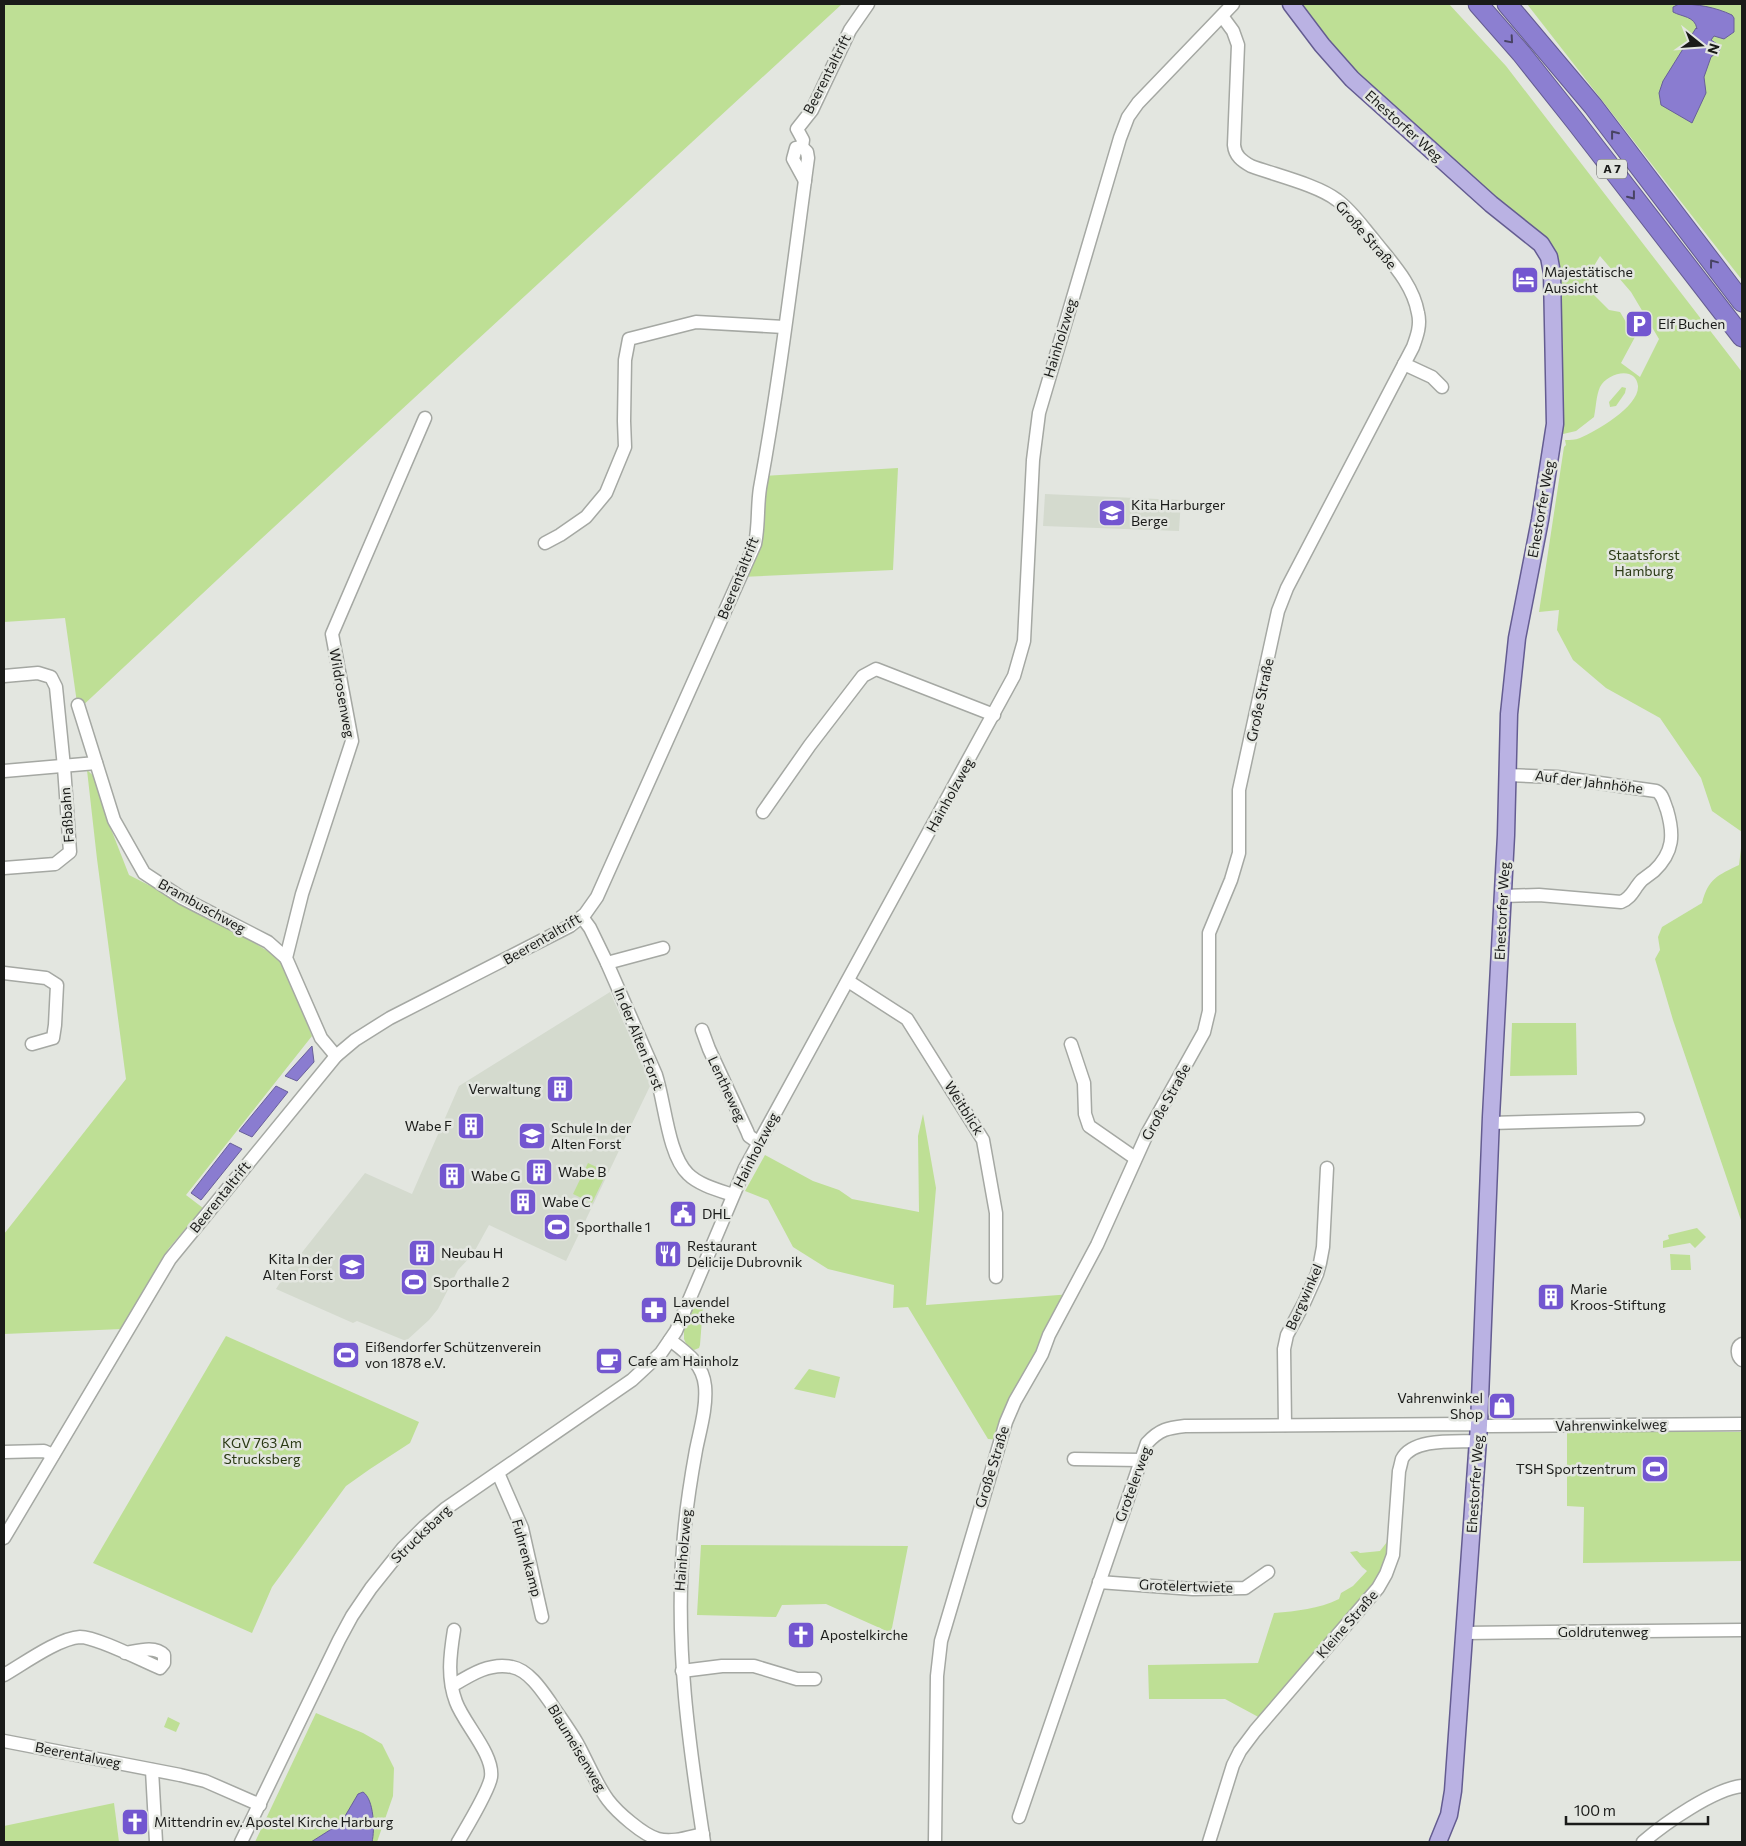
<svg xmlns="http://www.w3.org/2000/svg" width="1746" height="1846" font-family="Commissioner,sans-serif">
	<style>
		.built { fill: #d4dace }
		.green { fill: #bedf95; fill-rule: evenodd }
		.water { fill: #8a7cd0; stroke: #685f99 }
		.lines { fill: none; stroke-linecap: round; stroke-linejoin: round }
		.minor-casing { stroke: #a5a8a3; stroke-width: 15 }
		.major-casing { stroke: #645c91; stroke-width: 19 }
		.highway-casing { stroke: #645c91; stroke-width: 21 }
		.minor { stroke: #fff; stroke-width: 12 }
		.major { stroke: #bab2e3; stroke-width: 16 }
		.highway { stroke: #8c7fd1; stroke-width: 19 }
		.oneway { stroke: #484363 }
		.labels { text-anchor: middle; stroke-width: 5; stroke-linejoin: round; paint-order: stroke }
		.shield { fill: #e3e6e0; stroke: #565855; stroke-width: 1 }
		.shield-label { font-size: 12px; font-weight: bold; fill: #1a1b19 }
		.street-label { font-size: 14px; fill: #1a1b19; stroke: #e3e6e0 }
		.poi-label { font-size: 14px; fill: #1a1b19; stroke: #e3e6e0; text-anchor: start }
		.park-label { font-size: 14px; fill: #2b3a15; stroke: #e3e6e0 }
	</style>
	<rect width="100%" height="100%" fill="#e3e6e0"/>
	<!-- built -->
	<g class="built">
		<polygon points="1045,494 1181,500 1179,531 1043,526"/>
		<polygon points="610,992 651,1084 566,1261 489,1225 473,1254 458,1270 438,1309 429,1320 406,1341 357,1321 353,1323 276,1289 288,1270 365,1173 412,1194 459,1086"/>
	</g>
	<!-- green -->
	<g class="green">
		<polygon points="4,4 842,4 248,551 78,710 65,618 4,622"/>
		<path d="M1299 4H1449L1506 66 1742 372V832L1712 811 1701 778 1660 718 1606 688 1573 660 1557 630 1559 610 1539 612 1564 447 1566 445 1565 440C1570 440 1575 440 1580 438 1596 431 1639 407 1638 386 1636 365 1607 373 1600 387 1596 396 1596 408 1594 417L1576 431 1563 434 1558 283 1550 245 1446 154 1342 60ZM1600 256 1631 292 1659 339 1640 377 1621 363 1635 337 1620 312 1609 310 1588 289 1589 274Z"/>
		<polygon points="1527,4 1742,4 1742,280"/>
		<polygon points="1622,387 1626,388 1625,393 1616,406 1610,407 1609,402"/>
		<polygon points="898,468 893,570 741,577 751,554 763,476"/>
		<polygon points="87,770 97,779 111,829 129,875 217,920 282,960 312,1036 186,1195 203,1208 169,1248 122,1329 4,1334 4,1234 126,1079 97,859"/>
		<path d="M1742 840V1223L1673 1020 1655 959 1660 950 1658 937 1662 927 1702 903C1708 879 1718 875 1739 865Z"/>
		<polygon points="1512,1023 1576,1023 1577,1075 1510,1076"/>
		<polygon points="923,1114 936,1188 926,1305 1072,1294 1000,1440 988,1439 908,1307 893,1308 894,1285 828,1269 793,1247 768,1200 745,1191 765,1155 813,1181 839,1190 852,1199 919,1212 918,1136"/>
		<polygon points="588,1163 607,1172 592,1203 573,1194"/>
		<polygon points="1697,1228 1706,1237 1695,1248 1690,1243 1663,1248 1663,1241 1669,1239 1668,1235"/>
		<polygon points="1670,1254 1690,1255 1691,1270 1671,1270"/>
		<polygon points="695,1304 699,1304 703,1306 700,1345 699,1348 694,1350 687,1346 684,1339 684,1330"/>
		<polygon points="226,1336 419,1422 410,1443 370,1469 346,1486 272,1587 252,1633 93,1563"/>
		<polygon points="809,1369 840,1377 835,1398 794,1389"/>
		<polygon points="1567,1431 1742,1432 1742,1561 1583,1563 1584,1507 1567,1506"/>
		<path d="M1394 1538 1386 1574 1264 1720 1225 1699H1149L1148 1665 1258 1663 1274 1613C1297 1611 1318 1609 1339 1599L1341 1593 1353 1586 1367 1571 1362 1567 1350 1552 1357 1551 1360 1553 1380 1551 1387 1542Z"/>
		<polygon points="701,1545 908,1546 891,1633 826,1604 782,1605 776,1617 697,1615"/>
		<polygon points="316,1713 363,1733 382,1744 394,1768 393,1796 377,1842 372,1842 373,1823 368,1797 363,1792 358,1794 341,1823 311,1842 255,1842"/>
		<polygon points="168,1717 180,1723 176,1732 164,1727"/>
		<polygon points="114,1803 119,1842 4,1842 4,1826"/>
	</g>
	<!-- water -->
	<g class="water">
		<path d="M1679 4C1697 4 1715 7 1732 15L1734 18V32L1724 39 1714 36 1711 40 1717 44 1720 50 1711 57 1704 77 1706 93 1692 123 1661 105 1659 93 1663 81 1696 28 1697 29C1695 16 1682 17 1673 12V7Z"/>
		<polygon points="312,1046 314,1062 297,1081 285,1076"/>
		<polygon points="276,1086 288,1092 252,1137 239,1131"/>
		<polygon points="230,1143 242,1149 201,1200 191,1193"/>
		<path d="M363 1792C374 1799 375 1830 372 1842H311L341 1823 358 1794Z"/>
	</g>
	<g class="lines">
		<!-- minor casing -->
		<g class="minor-casing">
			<g id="minor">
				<polyline points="802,147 796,148 793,159 805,181"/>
				<polyline points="1404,364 1432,377 1442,387"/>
				<polyline points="545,543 560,535 586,517 606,493 625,447 624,421 625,360 629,339 696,322 784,327"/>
				<polyline points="4,676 38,673 51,677 56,687 64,767 70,852 55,864 4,868"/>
				<polyline points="78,705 114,820 144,873 182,898 268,942 286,958"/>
				<polyline points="4,771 96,763"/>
				<polyline points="763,812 810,745 863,676 876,669 994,715"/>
				<path d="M1503 896 1539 895 1621 902C1632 898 1634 888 1642 880 1646 877 1650 874 1654 871 1674 852 1674 834 1667 810 1664 803 1663 794 1656 791L1557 777 1508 775"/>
				<path d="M582 917 590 928 607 963 656 1075C665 1103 668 1155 688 1174 699 1185 718 1190 733 1195"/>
				<polyline points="607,963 663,948"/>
				<polyline points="4,973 46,978 57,985 55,1025 53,1038 32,1044"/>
				<polyline points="848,981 907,1019 983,1140 996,1213 996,1277"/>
				<polyline points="702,1030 709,1049 747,1131 749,1136 759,1143"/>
				<polyline points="1071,1044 1084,1083 1085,1114 1089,1126 1135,1158"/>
				<polyline points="336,1056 321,1038 286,958 302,894 352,741 332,634 425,418"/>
				<polyline points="1491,1123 1638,1119"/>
				<path d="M670 1340C687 1353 703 1364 705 1386 707 1407 700 1430 696 1450 690 1483 685 1515 683 1548 675 1646 689 1745 704 1842"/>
				<path d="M1742 1344C1736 1347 1737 1356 1742 1360"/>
				<polyline points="1285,1425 1284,1349 1287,1335 1304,1303 1317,1274 1320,1263 1323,1247 1327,1168"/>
				<polyline points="4,1452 44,1451 53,1455"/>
				<polyline points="1074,1459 1141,1460"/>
				<polyline points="498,1473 522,1528 542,1617"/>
				<path d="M4 1538 170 1259 336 1056 355 1040 390 1018 570 926 585 914 597 897 755 544C759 525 757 507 760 488 780 379 793 268 808 158L807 152 802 147 803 140 797 129 812 110 850 30 868 4"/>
				<polyline points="1099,1582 1193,1589 1245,1588 1268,1572"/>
				<path d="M454 1630C450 1655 447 1678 456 1702 464 1724 494 1754 491 1777 489 1791 466 1828 458 1842"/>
				<polyline points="1464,1633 1742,1630"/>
				<polyline points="682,1671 722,1666 754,1666 797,1679 815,1679"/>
				<path d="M4 1675C23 1664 59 1638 80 1637 97 1637 143 1661 160 1668L164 1663V1655C155 1645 137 1651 125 1653"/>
				<path d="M452 1686C470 1675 490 1662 512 1667 528 1670 541 1689 550 1702 559 1716 569 1729 577 1743 587 1761 596 1784 608 1800 617 1812 643 1835 658 1839 672 1843 689 1837 703 1834"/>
				<polyline points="4,1741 180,1775 205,1781 260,1805"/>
				<polyline points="152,1770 156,1842"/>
				<path d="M1019 1817 1147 1443C1160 1429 1168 1428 1185 1426L1466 1424 1489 1426 1742 1424"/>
				<polyline points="241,1842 339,1640 352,1616 371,1588 403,1548 424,1527 445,1509 632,1380 661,1353 676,1331 745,1168 1014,676 1024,641 1033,460 1039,413 1120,138 1128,117 1138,103 1233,4"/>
				<path d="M935 1842 937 1676 941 1641 1006 1422 1015 1401 1042 1354 1049 1335 1097 1245 1147 1134 1204 1032 1209 1011V933L1231 880 1239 853V790L1278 611 1287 588 1413 347C1417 336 1421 325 1418 313 1413 284 1391 262 1373 239 1362 226 1351 210 1337 200 1318 185 1275 175 1251 166 1242 161 1235 156 1234 145L1238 45 1233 31 1222 16"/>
				<path d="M1209 1842 1233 1765 1240 1751 1255 1731 1378 1588 1386 1574 1393 1555 1399 1471C1400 1468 1401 1463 1402 1459 1413 1437 1458 1442 1478 1441"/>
				<path d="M1643 1842C1665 1823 1714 1789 1742 1786"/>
			</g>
		</g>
		<!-- major casing -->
		<g class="major-casing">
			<polyline id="major" points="1291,4 1322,45 1352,79 1491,204 1541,244 1549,257 1552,273 1555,424 1540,520 1517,638 1509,714 1506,835 1491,1117 1479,1425 1453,1791 1449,1815 1438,1842"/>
		</g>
		<!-- highway casing -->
		<g class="highway-casing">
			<g id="highway">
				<polyline points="1478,4 1521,53 1575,121 1742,337"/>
				<polyline points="1507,4 1593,106 1742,302"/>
			</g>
		</g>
		<!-- minor -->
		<use href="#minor" class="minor"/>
		<!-- major -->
		<use href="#major" class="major"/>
		<!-- highway -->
		<use href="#highway" class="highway"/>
	</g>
	<!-- one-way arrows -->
	<defs><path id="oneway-chevron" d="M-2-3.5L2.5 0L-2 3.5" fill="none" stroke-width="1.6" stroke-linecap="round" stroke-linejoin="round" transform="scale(1.25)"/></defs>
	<g class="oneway">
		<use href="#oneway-chevron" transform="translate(1510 40) rotate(49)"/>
		<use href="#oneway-chevron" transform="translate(1614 134) rotate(-128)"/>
		<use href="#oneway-chevron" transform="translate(1632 196) rotate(52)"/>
		<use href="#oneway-chevron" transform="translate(1713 263) rotate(-127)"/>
	</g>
	<!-- icons -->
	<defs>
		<g id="hotel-square" transform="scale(1.4375)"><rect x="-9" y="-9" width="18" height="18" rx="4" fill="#7356d0" stroke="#e3e6e0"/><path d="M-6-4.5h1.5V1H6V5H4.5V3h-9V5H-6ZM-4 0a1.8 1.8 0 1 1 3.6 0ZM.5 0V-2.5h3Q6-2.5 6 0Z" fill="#fff"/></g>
		<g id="parking-square" transform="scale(1.4375)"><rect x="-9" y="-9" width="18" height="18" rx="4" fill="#7356d0" stroke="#e3e6e0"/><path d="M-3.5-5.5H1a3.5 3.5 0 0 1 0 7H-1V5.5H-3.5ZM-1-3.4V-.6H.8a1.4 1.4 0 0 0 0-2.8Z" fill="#fff"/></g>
		<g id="school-square" transform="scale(1.4375)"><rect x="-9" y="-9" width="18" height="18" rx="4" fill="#7356d0" stroke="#e3e6e0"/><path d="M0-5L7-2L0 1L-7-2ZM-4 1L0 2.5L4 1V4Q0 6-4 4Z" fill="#fff"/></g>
		<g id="building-square" transform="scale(1.4375)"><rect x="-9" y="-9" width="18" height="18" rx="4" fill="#7356d0" stroke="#e3e6e0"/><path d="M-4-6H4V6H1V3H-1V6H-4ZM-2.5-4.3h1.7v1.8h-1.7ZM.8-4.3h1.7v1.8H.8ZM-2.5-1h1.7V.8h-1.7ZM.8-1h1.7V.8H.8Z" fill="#fff"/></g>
		<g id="civic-square" transform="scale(1.4375)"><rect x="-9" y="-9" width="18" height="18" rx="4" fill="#7356d0" stroke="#e3e6e0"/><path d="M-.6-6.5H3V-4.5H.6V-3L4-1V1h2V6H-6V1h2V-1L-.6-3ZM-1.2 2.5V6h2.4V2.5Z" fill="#fff"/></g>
		<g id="stadium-square" transform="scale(1.4375)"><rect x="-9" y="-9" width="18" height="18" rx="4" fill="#7356d0" stroke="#e3e6e0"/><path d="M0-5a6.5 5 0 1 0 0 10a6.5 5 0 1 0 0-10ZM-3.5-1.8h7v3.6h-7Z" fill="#fff"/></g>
		<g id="restaurant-square" transform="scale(1.4375)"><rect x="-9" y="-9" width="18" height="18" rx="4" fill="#7356d0" stroke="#e3e6e0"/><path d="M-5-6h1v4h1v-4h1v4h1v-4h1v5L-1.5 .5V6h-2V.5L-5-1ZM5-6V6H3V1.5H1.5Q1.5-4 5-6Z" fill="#fff"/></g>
		<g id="pharmacy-square" transform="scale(1.4375)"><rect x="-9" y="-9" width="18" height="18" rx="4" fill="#7356d0" stroke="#e3e6e0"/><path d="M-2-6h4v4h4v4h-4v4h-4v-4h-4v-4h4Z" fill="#fff"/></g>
		<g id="cafe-square" transform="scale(1.4375)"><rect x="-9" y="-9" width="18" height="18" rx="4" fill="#7356d0" stroke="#e3e6e0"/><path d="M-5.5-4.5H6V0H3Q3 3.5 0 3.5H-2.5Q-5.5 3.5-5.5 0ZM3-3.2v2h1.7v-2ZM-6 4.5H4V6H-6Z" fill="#fff"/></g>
		<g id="shop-square" transform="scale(1.4375)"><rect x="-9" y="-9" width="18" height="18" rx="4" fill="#7356d0" stroke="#e3e6e0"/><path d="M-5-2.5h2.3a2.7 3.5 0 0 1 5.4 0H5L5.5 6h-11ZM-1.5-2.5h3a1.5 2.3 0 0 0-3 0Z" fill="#fff"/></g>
		<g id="church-square" transform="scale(1.4375)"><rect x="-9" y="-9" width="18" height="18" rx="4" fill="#7356d0" stroke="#e3e6e0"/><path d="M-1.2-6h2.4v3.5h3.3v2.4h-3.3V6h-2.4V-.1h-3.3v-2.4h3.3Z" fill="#fff"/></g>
	</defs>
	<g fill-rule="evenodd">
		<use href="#hotel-square" x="1525" y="280"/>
		<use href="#parking-square" x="1639" y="324"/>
		<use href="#school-square" x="1112" y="513"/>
		<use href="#building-square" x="560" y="1089"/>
		<use href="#building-square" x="471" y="1126"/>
		<use href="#school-square" x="532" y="1136"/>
		<use href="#building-square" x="539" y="1172"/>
		<use href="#building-square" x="452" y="1176"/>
		<use href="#building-square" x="523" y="1202"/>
		<use href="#civic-square" x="683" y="1214"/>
		<use href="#stadium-square" x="557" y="1227"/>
		<use href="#building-square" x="422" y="1253"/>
		<use href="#restaurant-square" x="668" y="1254"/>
		<use href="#school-square" x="352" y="1267"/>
		<use href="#stadium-square" x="414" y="1282"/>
		<use href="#building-square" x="1551" y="1297"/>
		<use href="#pharmacy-square" x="654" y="1310"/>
		<use href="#stadium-square" x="346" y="1355"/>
		<use href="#cafe-square" x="609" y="1361"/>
		<use href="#shop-square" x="1502" y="1406"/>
		<use href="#stadium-square" x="1655" y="1469"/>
		<use href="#church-square" x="801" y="1635"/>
		<use href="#church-square" x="135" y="1822"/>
	</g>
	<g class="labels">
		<!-- shield labels -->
		<rect class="shield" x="1597" y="159.5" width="30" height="19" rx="4"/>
		<g class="shield-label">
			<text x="1612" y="173">A 7</text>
		</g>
		<!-- street labels -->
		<g class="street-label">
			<text transform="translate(827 74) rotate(-63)" y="5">Beerentaltrift</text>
			<text transform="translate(1404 126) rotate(42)" y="5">Ehestorfer Weg</text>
			<text transform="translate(1366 235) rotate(49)" y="5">Große Straße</text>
			<text transform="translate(1060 338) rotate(-73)" y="5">Hainholzweg</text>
			<text transform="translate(1541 509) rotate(-80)" y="5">Ehestorfer Weg</text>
			<text transform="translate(738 578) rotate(-68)" y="5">Beerentaltrift</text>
			<text transform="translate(342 693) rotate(80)" y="5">Wildrosenweg</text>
			<text transform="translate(1260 700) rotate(-78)" y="5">Große Straße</text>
			<text transform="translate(1589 782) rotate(7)" y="5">Auf der Jahnhöhe</text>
			<text transform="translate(950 795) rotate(-61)" y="5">Hainholzweg</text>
			<text transform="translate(67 815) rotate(-94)" y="5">Faßbahn</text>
			<text transform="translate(202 906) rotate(29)" y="5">Brambuschweg</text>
			<text transform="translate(1502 911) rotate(-87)" y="5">Ehestorfer Weg</text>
			<text transform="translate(542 939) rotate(-30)" y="5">Beerentaltrift</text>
			<text transform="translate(639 1039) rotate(68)" y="5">In der Alten Forst</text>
			<text transform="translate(727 1089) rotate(65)" y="5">Lentheweg</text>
			<text transform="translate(1166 1102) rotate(-61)" y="5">Große Straße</text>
			<text transform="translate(964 1108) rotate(58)" y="5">Weitblick</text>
			<text transform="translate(756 1150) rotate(-63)" y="5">Hainholzweg</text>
			<text transform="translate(220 1197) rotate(-51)" y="5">Beerentaltrift</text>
			<text transform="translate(1304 1297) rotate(-66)" y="5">Bergwinkel</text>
			<text transform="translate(1611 1425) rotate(-1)" y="5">Vahrenwinkelweg</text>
			<text transform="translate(992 1467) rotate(-73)" y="5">Große Straße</text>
			<text transform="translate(1133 1484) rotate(-70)" y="5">Grotelerweg</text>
			<text transform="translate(1475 1484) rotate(-86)" y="5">Ehestorfer Weg</text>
			<text transform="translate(421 1534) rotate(-44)" y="5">Strucksbarg</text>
			<text transform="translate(683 1550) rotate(-85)" y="5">Hainholzweg</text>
			<text transform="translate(527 1558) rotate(75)" y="5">Fuhrenkamp</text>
			<text transform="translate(1186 1586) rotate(2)" y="5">Grotelertwiete</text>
			<text transform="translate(1347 1624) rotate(-49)" y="5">Kleine Straße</text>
			<text x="1603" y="1637">Goldrutenweg</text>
			<text transform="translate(577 1748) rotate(59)" y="5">Blaumeisenweg</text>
			<text transform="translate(78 1755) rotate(11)" y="5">Beerentalweg</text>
		</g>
		<!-- poi labels -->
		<g class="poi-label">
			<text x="1544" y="277">Majestätische<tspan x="1544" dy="16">Aussicht</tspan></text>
			<text x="1658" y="329">Elf Buchen</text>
			<text x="1131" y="510">Kita Harburger<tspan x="1131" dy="16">Berge</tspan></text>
			<text x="541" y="1094" text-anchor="end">Verwaltung</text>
			<text x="452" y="1131" text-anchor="end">Wabe F</text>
			<text x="551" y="1133">Schule In der<tspan x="551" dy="16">Alten Forst</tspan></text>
			<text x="558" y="1177">Wabe B</text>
			<text x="471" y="1181">Wabe G</text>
			<text x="542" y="1207">Wabe C</text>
			<text x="702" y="1219">DHL</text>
			<text x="576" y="1232">Sporthalle 1</text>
			<text x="687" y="1251">Restaurant<tspan x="687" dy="16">Delicije Dubrovnik</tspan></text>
			<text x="441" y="1258">Neubau H</text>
			<text x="333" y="1264" text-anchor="end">Kita In der<tspan x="333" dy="16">Alten Forst</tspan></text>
			<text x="433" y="1287">Sporthalle 2</text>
			<text x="1570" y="1294">Marie<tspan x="1570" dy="16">Kroos-Stiftung</tspan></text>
			<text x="673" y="1307">Lavendel<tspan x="673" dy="16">Apotheke</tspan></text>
			<text x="365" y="1352">Eißendorfer Schützenverein<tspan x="365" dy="16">von 1878 e.V.</tspan></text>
			<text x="628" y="1366">Cafe am Hainholz</text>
			<text x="1483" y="1403" text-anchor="end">Vahrenwinkel<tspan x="1483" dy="16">Shop</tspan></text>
			<text x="1636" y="1474" text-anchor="end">TSH Sportzentrum</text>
			<text x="820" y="1640">Apostelkirche</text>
			<text x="154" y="1827">Mittendrin ev. Apostel Kirche Harburg</text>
		</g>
		<!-- park labels -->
		<g class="park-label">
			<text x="1644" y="560">Staatsforst<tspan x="1644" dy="16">Hamburg</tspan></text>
			<text x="262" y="1448">KGV 763 Am<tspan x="262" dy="16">Strucksberg</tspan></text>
		</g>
	</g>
	<!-- border -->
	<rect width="1746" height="1846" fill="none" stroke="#1a1b19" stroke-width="10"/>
	<!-- north arrow -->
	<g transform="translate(1701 45) rotate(107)" stroke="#e3e6e0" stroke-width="4" paint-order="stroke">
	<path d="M0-4L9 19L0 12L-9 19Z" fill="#1a1b19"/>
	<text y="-8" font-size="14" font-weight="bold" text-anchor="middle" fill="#1a1b19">N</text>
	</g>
	<!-- scale -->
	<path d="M1566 1816v8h142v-8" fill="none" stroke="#1a1b19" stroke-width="2.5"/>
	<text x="1574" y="1816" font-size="15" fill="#1a1b19" stroke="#e3e6e0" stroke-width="4" paint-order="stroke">100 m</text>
</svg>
